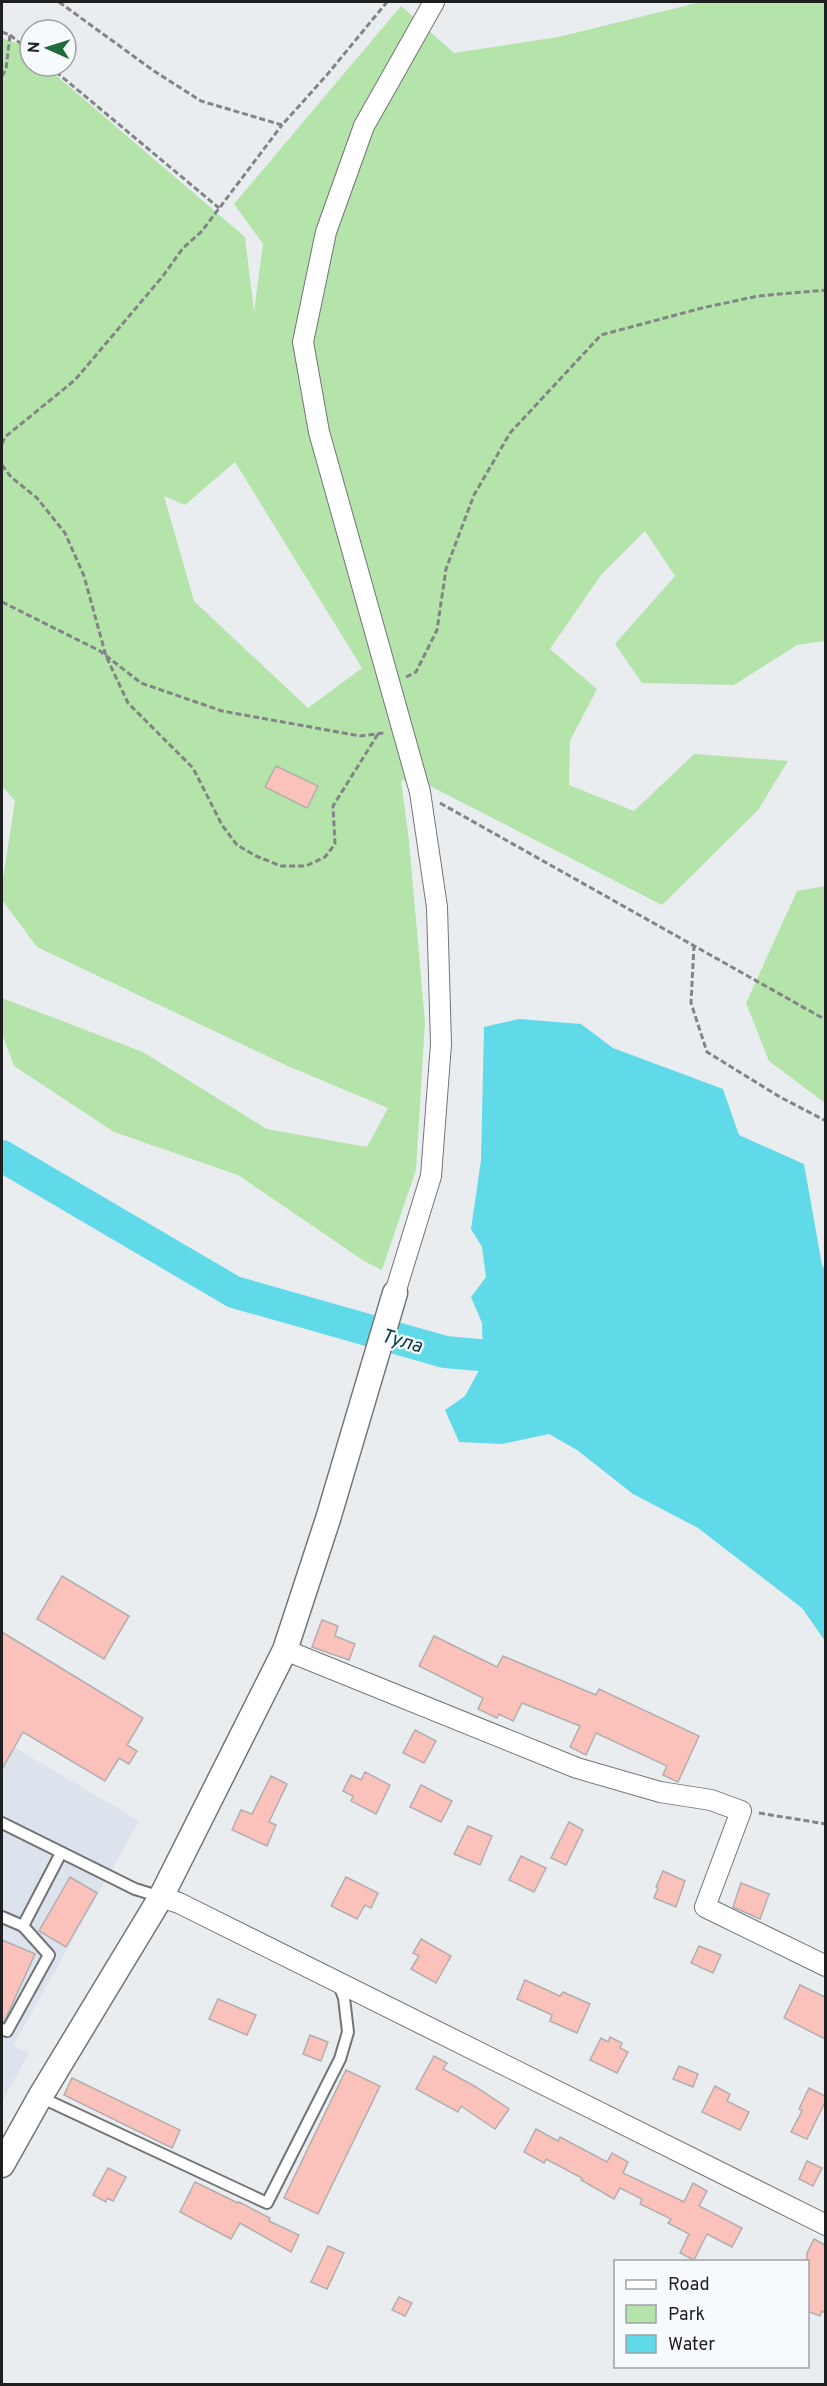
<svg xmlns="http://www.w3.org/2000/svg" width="827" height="2386" font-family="Overpass,sans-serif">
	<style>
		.built { fill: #dce3ed }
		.green { fill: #b4e4a9; fill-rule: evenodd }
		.water { fill: #60d9e9 }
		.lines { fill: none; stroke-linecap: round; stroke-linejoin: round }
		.river { stroke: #60d9e9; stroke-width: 32 }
		.building { fill: #fac2bb; stroke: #b3aead; stroke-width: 1.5 }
		.service-casing { stroke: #727578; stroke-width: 14 }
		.minor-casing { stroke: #727578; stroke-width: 22 }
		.tertiary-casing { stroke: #727578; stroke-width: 27 }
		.path { stroke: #828486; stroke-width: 3; stroke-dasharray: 6 3; stroke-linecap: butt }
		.service { stroke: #fff; stroke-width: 10 }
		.minor { stroke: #fff; stroke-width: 20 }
		.tertiary { stroke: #fff; stroke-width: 24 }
		.labels { text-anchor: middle; stroke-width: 4.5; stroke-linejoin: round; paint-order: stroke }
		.water-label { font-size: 20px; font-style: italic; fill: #033e45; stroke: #f7fafd }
	</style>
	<rect width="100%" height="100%" fill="#eaedf0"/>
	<!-- built -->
	<polygon class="built" points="2,1740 139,1821 13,2046 29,2053 2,2102"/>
	<!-- green -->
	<g class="green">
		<path d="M701 2H825V641L797 645 734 685 642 683 615 644 675 576 645 531 601 575 550 649 597 689 570 741 569 785 634 811 694 754 788 761 758 810 662 905 430 786 401 780 409 841 425 1022 416 1170 382 1270 364 1261 238 1175 114 1132 14 1066 2 1034V998L143 1052 267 1129 367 1147 388 1108 290 1067 37 947 2 900V885L15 801 2 786V38L19 44 30 53V66H45L245 237 254 312 263 244 234 204 401 6 454 53 558 37ZM235 462 362 668 308 708 194 601 164 496 185 505Z"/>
		<polygon points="825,886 826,886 825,1103 769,1061 746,1003 797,891"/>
	</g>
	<!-- water -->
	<polygon class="water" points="519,1019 581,1024 613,1048 723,1089 739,1135 804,1164 822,1265 826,1271 825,1641 802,1608 698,1528 633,1494 577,1450 549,1434 502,1444 459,1442 445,1410 465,1396 483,1363 482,1323 471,1297 486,1277 482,1247 471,1229 481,1160 484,1027"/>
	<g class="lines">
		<!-- river -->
		<polyline class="river" points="2,1156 234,1292 445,1352 525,1359"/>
	</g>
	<!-- building -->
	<g class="building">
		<polygon points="276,766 318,786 307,808 265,787"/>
		<polygon points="62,1576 129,1616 104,1659 37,1619"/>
		<polygon points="322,1620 338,1626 335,1636 355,1644 349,1660 312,1647"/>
		<polygon points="2,1632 143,1718 127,1745 137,1751 129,1764 119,1758 105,1781 23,1732 2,1769"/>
		<polygon points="434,1636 497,1667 503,1656 596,1695 599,1689 699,1736 678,1782 663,1775 667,1766 596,1733 586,1755 570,1747 580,1726 522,1703 513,1721 499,1714 497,1718 478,1709 483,1698 419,1666"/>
		<polygon points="415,1730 436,1741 424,1763 403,1753"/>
		<polygon points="365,1772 390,1785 376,1814 351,1801 353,1796 343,1791 351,1775 361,1780"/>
		<polygon points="271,1776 287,1784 269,1822 276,1825 267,1846 232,1830 241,1810 252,1814"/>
		<polygon points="421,1785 452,1801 441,1822 410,1807"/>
		<polygon points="569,1822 583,1830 566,1865 551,1858"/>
		<polygon points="468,1826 492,1836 480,1865 454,1854"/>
		<polygon points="521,1856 546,1868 534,1892 509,1880"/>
		<polygon points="663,1871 685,1881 676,1907 654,1898 658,1888 656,1887"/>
		<polygon points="70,1877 97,1893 66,1947 39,1931"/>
		<polygon points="346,1877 378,1893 371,1908 365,1905 357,1919 331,1906"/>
		<polygon points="741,1883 769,1894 760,1919 733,1907"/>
		<polygon points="421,1939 451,1956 436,1983 411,1969 419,1956 413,1953"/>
		<polygon points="2,1940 35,1954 4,2022 2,2022"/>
		<polygon points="699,1946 721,1955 713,1973 691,1963"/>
		<polygon points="525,1980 560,1996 563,1992 590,2004 577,2033 550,2021 552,2015 517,1999"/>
		<polygon points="800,1985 825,1997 825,2039 784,2018"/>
		<polygon points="218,1999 256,2015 247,2035 209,2019"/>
		<polygon points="310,2035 328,2042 321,2061 303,2054"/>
		<polygon points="610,2037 622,2043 620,2048 628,2052 617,2073 590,2060 601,2038 608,2042"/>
		<polygon points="434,2056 447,2063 443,2069 476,2087 509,2109 495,2129 461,2106 458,2112 416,2089"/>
		<polygon points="679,2066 698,2074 693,2087 673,2079"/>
		<polygon points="346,2070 380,2086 318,2214 284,2198"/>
		<polygon points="72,2078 180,2130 172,2148 64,2095"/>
		<polygon points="715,2086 730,2094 727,2101 749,2112 740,2130 702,2112"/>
		<polygon points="809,2088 825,2096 825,2102 807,2139 791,2132 802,2111 799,2109"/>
		<polygon points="536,2129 558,2141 560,2137 607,2162 612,2153 628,2162 623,2173 684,2202 693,2183 707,2191 699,2206 742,2228 732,2247 707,2234 694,2260 680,2253 689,2234 668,2223 671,2219 640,2204 642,2199 620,2188 614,2199 581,2180 582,2178 546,2159 544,2163 524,2152"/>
		<polygon points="807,2161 822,2168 813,2186 799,2179"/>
		<polygon points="108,2168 126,2177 113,2201 107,2198 106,2202 93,2195"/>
		<polygon points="195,2182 238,2203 239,2202 270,2218 269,2221 299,2235 291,2252 240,2223 231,2239 180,2212"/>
		<polygon points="814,2239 825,2245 825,2313 822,2311 820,2316 807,2311 807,2253"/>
		<polygon points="328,2246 344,2253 327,2289 311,2282"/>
		<polygon points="399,2297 412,2303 405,2316 392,2310"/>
	</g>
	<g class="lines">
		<!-- service casing -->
		<g class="service-casing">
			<g id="service">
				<polyline points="2,1823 135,1889 161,1897"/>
				<polyline points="2,1917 23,1926 61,1853"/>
				<polyline points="2,2029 7,2031 49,1955 23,1926"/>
				<polyline points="40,2097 267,2203 340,2059 348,2032 344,1998 338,1982"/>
			</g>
		</g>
		<!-- minor casing -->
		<g class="minor-casing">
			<g id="minor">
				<polyline points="395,1293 431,1176 441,1044 437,907 420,792 319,432 303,342 326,232 364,126 434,2"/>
				<polyline points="285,1650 577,1768 660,1792 711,1800 741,1811 705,1907 826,1966"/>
				<polyline points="161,1897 179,1903 826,2225"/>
			</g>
		</g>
		<!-- tertiary casing -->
		<g class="tertiary-casing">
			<polyline id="tertiary" points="2,2165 40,2097 161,1897 285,1650 328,1519 395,1293"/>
		</g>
		<!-- path -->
		<g class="path">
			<polyline points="59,2 154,71 201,101 282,125 326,76 387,2"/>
			<polyline points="2,32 10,35 6,69 2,76"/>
			<polyline points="10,35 30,51"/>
			<polyline points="49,66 219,208"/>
			<polyline points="2,444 5,437 75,380 163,276 183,248 202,231 282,125"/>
			<polyline points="2,465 11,477 37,498 65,533 84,576 106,656 128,703 193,768 222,825 237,845 256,856 281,866 306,866 325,857 335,844 333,806 378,734"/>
			<polyline points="2,602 100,651 141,683 222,711 360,736 384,733"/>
			<polyline points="406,677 416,672 437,630 446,569 474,495 510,433 601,335 702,308 758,296 826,290"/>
			<polyline points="440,803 826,1020"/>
			<polyline points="694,945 691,1003 707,1052 780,1097 826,1121"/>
			<polyline points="759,1813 826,1824"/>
		</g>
		<!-- service -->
		<use href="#service" class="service"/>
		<!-- minor -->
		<use href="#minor" class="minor"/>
		<!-- tertiary -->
		<use href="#tertiary" class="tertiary"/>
	</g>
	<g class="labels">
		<!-- water labels -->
		<g class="water-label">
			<text transform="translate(402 1340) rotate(16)" y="7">Тула</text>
		</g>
	</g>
	<!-- border -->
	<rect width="827" height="2386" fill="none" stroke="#1e1f20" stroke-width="6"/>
	<!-- legend -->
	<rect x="614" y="2260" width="195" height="108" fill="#f7fafd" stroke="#a0a2a5" stroke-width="1.5"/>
	<rect x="626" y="2280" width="30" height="9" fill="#ffffff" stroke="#a0a2a5" stroke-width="1.5"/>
	<text x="668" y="2290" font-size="18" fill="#1e1f20">Road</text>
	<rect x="626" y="2305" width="30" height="18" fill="#b4e4a9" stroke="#a0a2a5" stroke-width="1.5"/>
	<text x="668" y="2320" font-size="18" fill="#1e1f20">Park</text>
	<rect x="626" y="2335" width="30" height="18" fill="#60d9e9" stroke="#a0a2a5" stroke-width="1.5"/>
	<text x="668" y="2350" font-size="18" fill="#1e1f20">Water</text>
	<!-- north arrow -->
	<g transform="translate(48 48) rotate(273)"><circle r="28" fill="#f7fafd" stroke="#a0a2a5" stroke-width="1.5"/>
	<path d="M0-4.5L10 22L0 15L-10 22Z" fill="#1f6b39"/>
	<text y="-9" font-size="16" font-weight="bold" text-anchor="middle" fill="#1e1f20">N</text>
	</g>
</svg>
